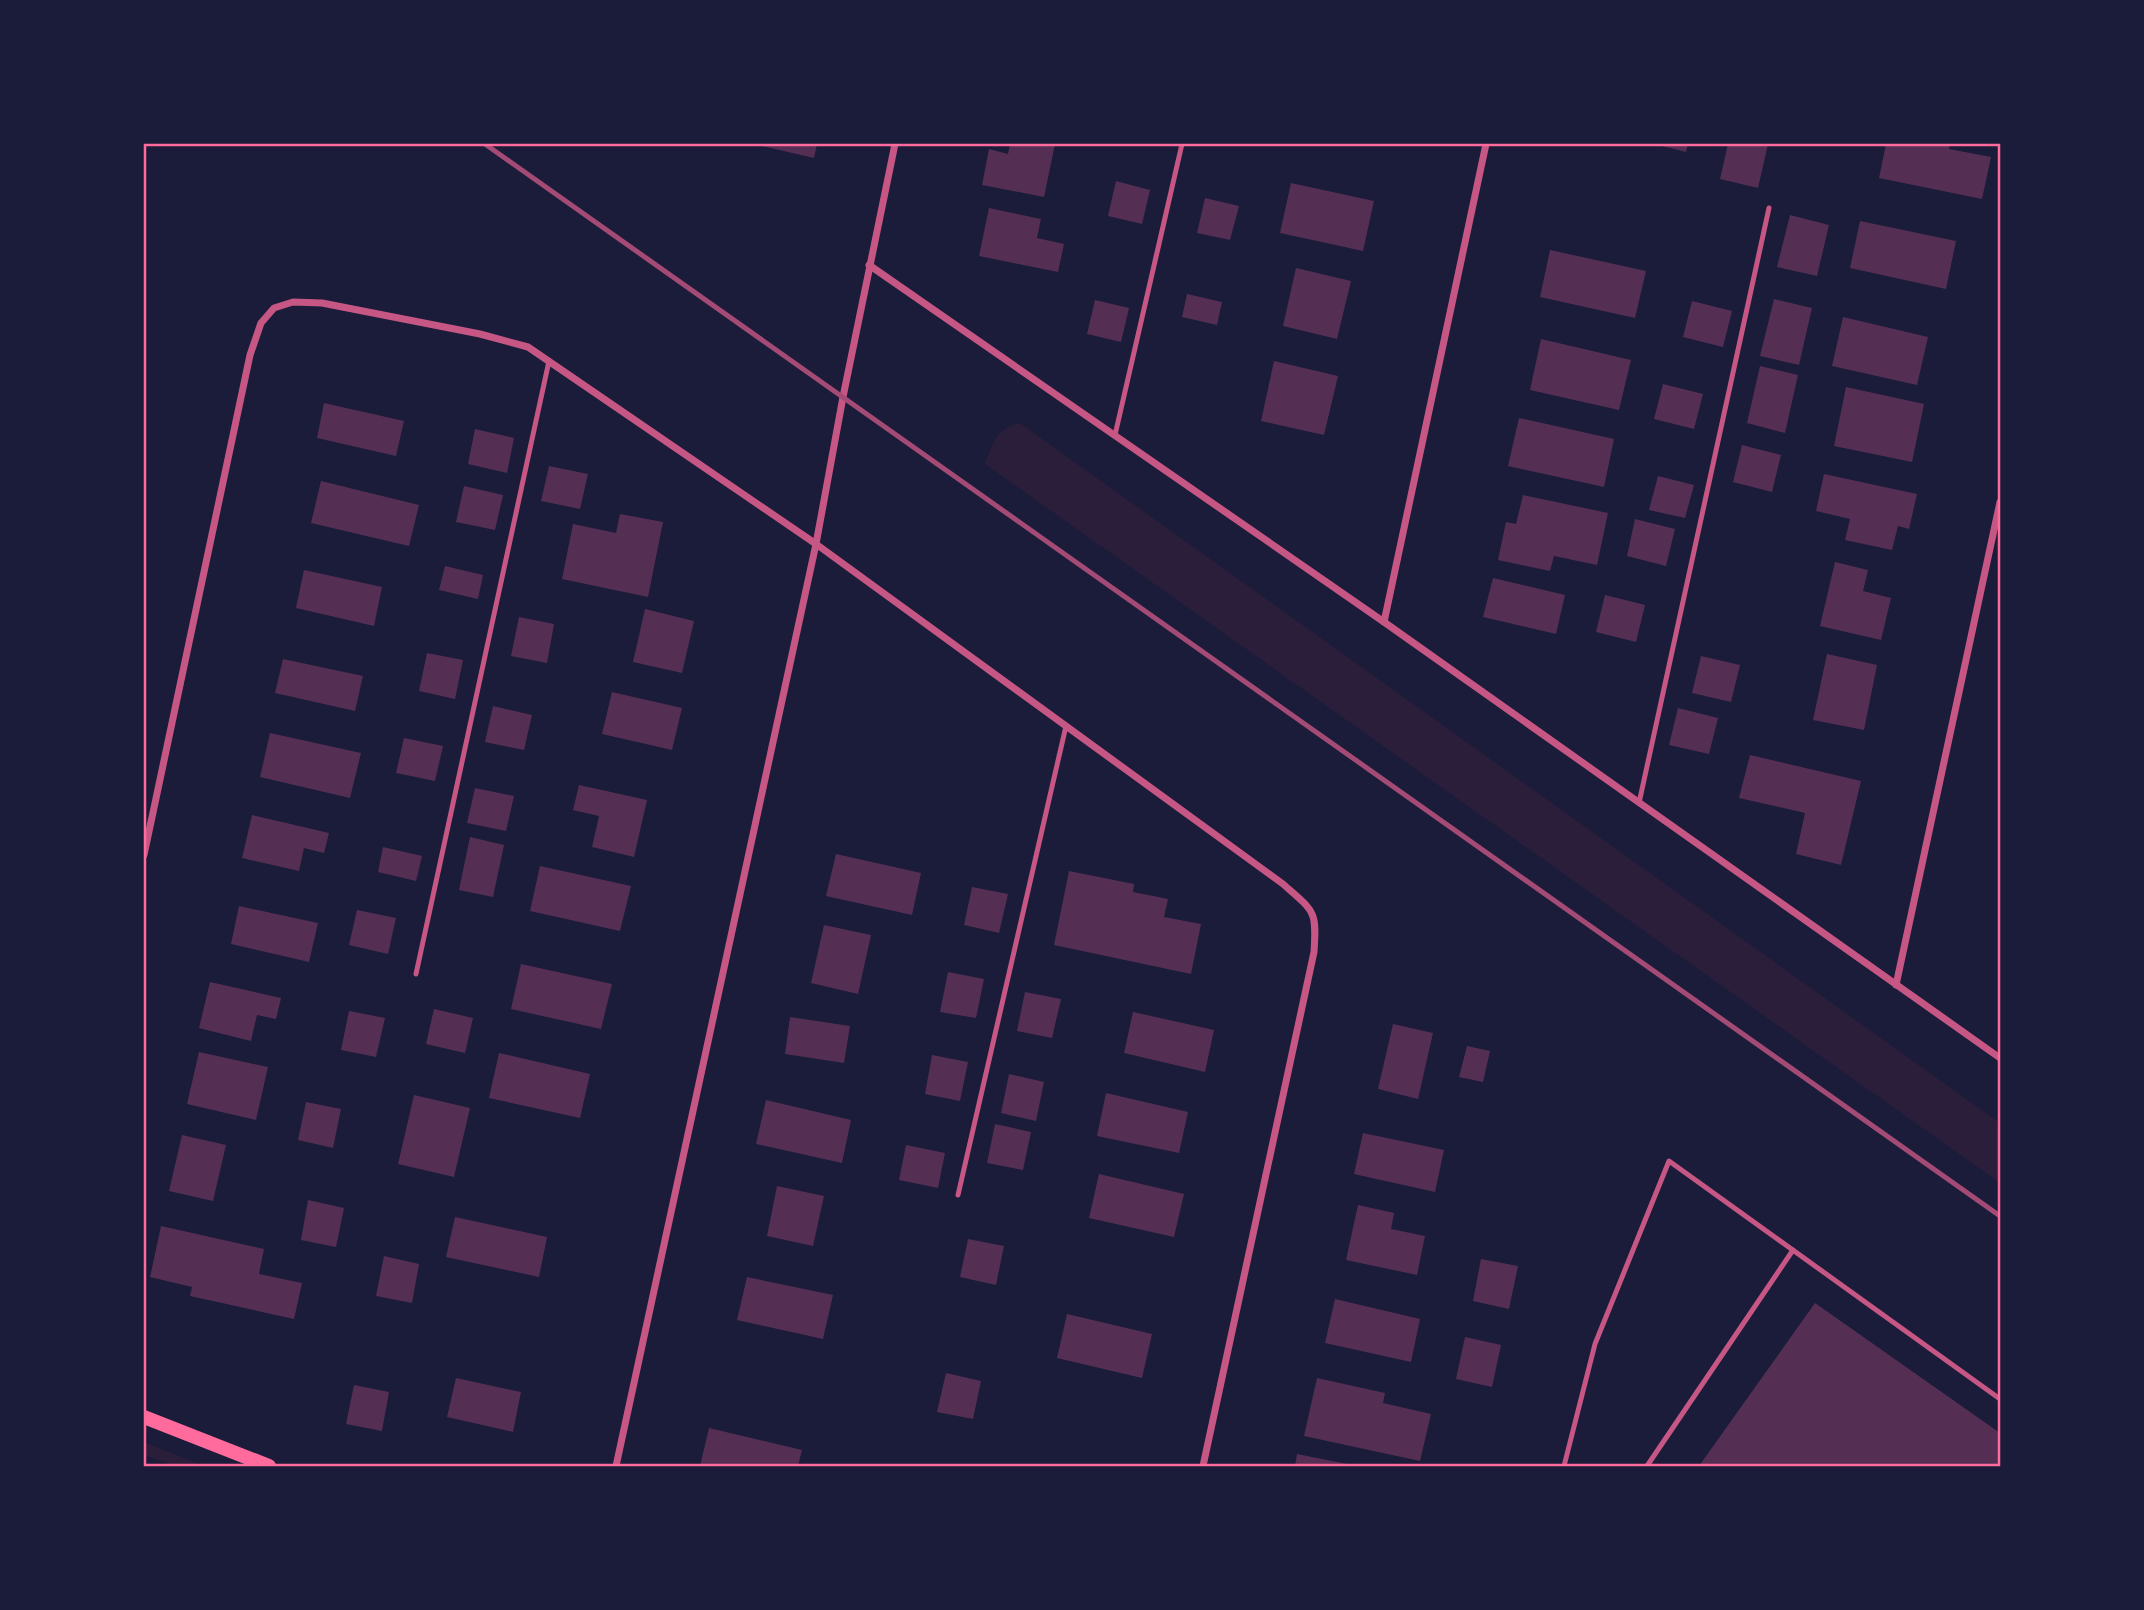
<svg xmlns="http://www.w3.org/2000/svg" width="2144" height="1610" font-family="Signika,sans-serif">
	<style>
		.green { fill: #2a1e3b }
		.building { fill: #542f53 }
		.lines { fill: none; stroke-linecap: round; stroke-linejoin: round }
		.service { stroke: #c65784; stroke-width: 5 }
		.minor { stroke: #c65784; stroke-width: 7 }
		.secondary { stroke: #ff6b9d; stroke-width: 14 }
		.rail { stroke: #a44b75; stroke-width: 5 }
		.neatline { fill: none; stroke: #ff6b9d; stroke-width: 2.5 }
	</style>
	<rect width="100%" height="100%" fill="#1b1b3a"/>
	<!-- green -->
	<g class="green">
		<path d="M1020 423 2000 1123V1183L985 464C992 443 997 428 1020 423Z"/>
		<polygon points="144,1442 204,1466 175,1466 144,1455"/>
	</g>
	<!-- building -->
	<g class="building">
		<polygon points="753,144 817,144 814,158"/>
		<polygon points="1010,144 1055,144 1044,197 982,185 989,149 1008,154"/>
		<polygon points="1654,144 1688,144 1686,152"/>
		<polygon points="1728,144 1768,144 1758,188 1720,179"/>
		<polygon points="1886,144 1950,144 1949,149 1991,157 1982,199 1879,178"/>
		<polygon points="1116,181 1150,190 1142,224 1108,216"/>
		<polygon points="1291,183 1374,201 1363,251 1280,233"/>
		<polygon points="1205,198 1239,206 1230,240 1197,233"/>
		<polygon points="989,208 1041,219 1037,238 1064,244 1058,272 979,256"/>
		<polygon points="1790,215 1829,225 1817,276 1777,267"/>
		<polygon points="1860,221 1956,241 1946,289 1850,268"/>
		<polygon points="1550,250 1646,271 1635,318 1540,297"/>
		<polygon points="1296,268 1351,281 1337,339 1283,326"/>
		<polygon points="1187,294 1222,302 1217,325 1182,317"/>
		<polygon points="1774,299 1812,308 1799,365 1760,356"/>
		<polygon points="1095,300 1129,308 1121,342 1087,334"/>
		<polygon points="1692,301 1732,311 1723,347 1683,337"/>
		<polygon points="1843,317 1928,337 1917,385 1832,366"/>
		<polygon points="1541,339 1631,360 1619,410 1530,390"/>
		<polygon points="1274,361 1338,376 1324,435 1261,421"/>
		<polygon points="1760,366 1798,375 1785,433 1747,423"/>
		<polygon points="1663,384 1703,394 1694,429 1654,419"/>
		<polygon points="1846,387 1924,404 1912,462 1834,446"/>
		<polygon points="324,403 404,421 396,456 317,438"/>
		<polygon points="1519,418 1614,439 1604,487 1508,466"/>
		<polygon points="475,429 514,438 507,473 468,464"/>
		<polygon points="1742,445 1781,455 1772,492 1733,482"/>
		<polygon points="549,466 588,474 580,509 541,501"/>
		<polygon points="1824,474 1917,494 1909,529 1898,526 1892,550 1845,540 1850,519 1816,511"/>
		<polygon points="1658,476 1694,485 1685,518 1649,510"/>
		<polygon points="321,481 419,505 409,546 311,523"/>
		<polygon points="464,486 503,495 495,530 456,522"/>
		<polygon points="1523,495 1608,513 1597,565 1554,556 1550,571 1498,560 1506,522 1516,524"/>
		<polygon points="620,514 663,522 648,597 562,579 573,524 616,533"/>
		<polygon points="1635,519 1675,529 1666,566 1627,556"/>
		<polygon points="1835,562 1868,570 1863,591 1891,598 1881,640 1820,626"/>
		<polygon points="445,566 483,575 478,599 439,590"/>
		<polygon points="304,570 382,587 374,626 296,608"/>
		<polygon points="1493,578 1565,595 1556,634 1483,617"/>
		<polygon points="1605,595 1645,605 1636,642 1596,632"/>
		<polygon points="645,609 694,621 682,673 633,662"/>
		<polygon points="519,617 554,624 547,663 511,656"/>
		<polygon points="427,653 463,660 455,699 419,691"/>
		<polygon points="1827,654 1877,665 1864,730 1813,720"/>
		<polygon points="1701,656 1740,665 1731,702 1692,693"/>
		<polygon points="283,659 363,676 355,711 275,693"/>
		<polygon points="612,692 682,708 672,750 602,734"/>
		<polygon points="493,706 532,715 524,750 485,742"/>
		<polygon points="1678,708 1718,718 1709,754 1669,745"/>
		<polygon points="270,733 361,753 350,798 260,777"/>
		<polygon points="404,738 443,746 435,781 396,773"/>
		<polygon points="1750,755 1861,781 1841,865 1796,854 1805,813 1739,798"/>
		<polygon points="579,785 647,800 634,857 592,847 599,816 573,810"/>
		<polygon points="475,788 514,796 506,831 467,823"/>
		<polygon points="252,815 329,833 324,853 304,848 299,871 242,858"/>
		<polygon points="470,837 504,845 493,897 459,890"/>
		<polygon points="383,847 422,856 416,881 378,872"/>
		<polygon points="836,854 921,873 912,915 826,896"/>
		<polygon points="540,866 631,886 620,931 530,911"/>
		<polygon points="1069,871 1134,884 1133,892 1168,899 1164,917 1201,924 1191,974 1054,945"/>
		<polygon points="972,887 1008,894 999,933 964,925"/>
		<polygon points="239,906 318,923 309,962 231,944"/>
		<polygon points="357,910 396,918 388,954 349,945"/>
		<polygon points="824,925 871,935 858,994 811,983"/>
		<polygon points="521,964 612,984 601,1029 511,1009"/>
		<polygon points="948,972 984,979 976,1018 940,1012"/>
		<polygon points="210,982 281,998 276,1019 257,1015 251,1041 199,1028"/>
		<polygon points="1025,992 1061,999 1052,1038 1017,1031"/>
		<polygon points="434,1009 473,1018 465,1053 426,1044"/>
		<polygon points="349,1011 385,1018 376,1057 341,1050"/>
		<polygon points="1133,1012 1214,1030 1205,1072 1124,1053"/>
		<polygon points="790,1017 850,1026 844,1063 785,1054"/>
		<polygon points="1393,1024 1433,1033 1418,1099 1378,1089"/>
		<polygon points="1467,1046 1490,1051 1483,1082 1459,1077"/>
		<polygon points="199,1052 268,1067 256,1120 187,1104"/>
		<polygon points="499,1053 590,1074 580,1118 489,1098"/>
		<polygon points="932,1055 968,1062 960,1101 925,1094"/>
		<polygon points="1009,1074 1044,1082 1036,1121 1001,1113"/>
		<polygon points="1106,1093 1188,1112 1179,1153 1097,1136"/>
		<polygon points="414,1095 470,1108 454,1177 398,1164"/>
		<polygon points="766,1100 851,1120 842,1163 756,1144"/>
		<polygon points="306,1102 341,1109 333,1148 298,1140"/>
		<polygon points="995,1124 1031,1132 1023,1170 987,1163"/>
		<polygon points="1363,1133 1444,1150 1435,1192 1354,1174"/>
		<polygon points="182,1135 226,1145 213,1201 169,1191"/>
		<polygon points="906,1145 945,1153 938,1188 899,1180"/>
		<polygon points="1099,1174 1184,1194 1174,1237 1089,1218"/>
		<polygon points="777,1186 824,1196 813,1246 767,1236"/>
		<polygon points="308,1200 344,1208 336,1247 301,1240"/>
		<polygon points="1358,1205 1394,1213 1391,1229 1425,1236 1417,1275 1346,1260"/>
		<polygon points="455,1217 547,1237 539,1277 446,1257"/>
		<polygon points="161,1226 264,1249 259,1274 302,1283 294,1319 190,1296 192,1287 150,1277"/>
		<polygon points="968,1239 1004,1246 996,1285 960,1277"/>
		<polygon points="384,1256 419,1264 412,1303 376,1296"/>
		<polygon points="1481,1259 1518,1266 1509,1309 1473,1301"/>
		<polygon points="747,1277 833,1295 823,1339 737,1320"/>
		<polygon points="1335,1299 1420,1319 1411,1362 1325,1343"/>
		<polygon points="1815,1303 2000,1433 2000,1466 1699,1466"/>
		<polygon points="1067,1314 1152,1334 1142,1378 1057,1358"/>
		<polygon points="1465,1337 1501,1345 1492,1387 1456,1379"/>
		<polygon points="946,1373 981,1381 973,1419 937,1412"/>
		<polygon points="456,1378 521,1392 513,1432 447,1417"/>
		<polygon points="1317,1378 1385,1393 1383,1403 1431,1414 1420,1461 1304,1436"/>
		<polygon points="354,1385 389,1392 382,1431 346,1424"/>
		<polygon points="709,1428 802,1450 798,1466 700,1466"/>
		<polygon points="1297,1454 1352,1465 1352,1466 1295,1466"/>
	</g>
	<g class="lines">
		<!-- service -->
		<g class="service">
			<polyline points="1115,435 1182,144"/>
			<polyline points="1639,803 1769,208"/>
			<polyline points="416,974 549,361"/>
			<polyline points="958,1195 1066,726"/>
			<polyline points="1564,1466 1595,1344 1669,1161 2000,1399"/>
			<polyline points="1647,1466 1793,1250"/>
		</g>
		<!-- minor -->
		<g class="minor">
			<polyline points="869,265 1384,622 2000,1058"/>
			<polyline points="1384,622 1486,144"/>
			<path d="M144 855 250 355 261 323 274 308 293 302 322 303 480 334 528 347 816 544 1283 884C1314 912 1317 909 1314 952L1203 1466"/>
			<polyline points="1896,985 2000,502"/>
			<polyline points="616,1466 816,544 843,397 895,144"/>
		</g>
		<!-- secondary -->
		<polyline class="secondary" points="144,1417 269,1466"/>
		<!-- rail -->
		<polyline class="rail" points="485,144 2000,1216"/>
	</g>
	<!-- border -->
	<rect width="2144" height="1610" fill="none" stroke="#1b1b3a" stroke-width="290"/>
	<rect x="145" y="145" width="1854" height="1320" class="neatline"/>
</svg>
